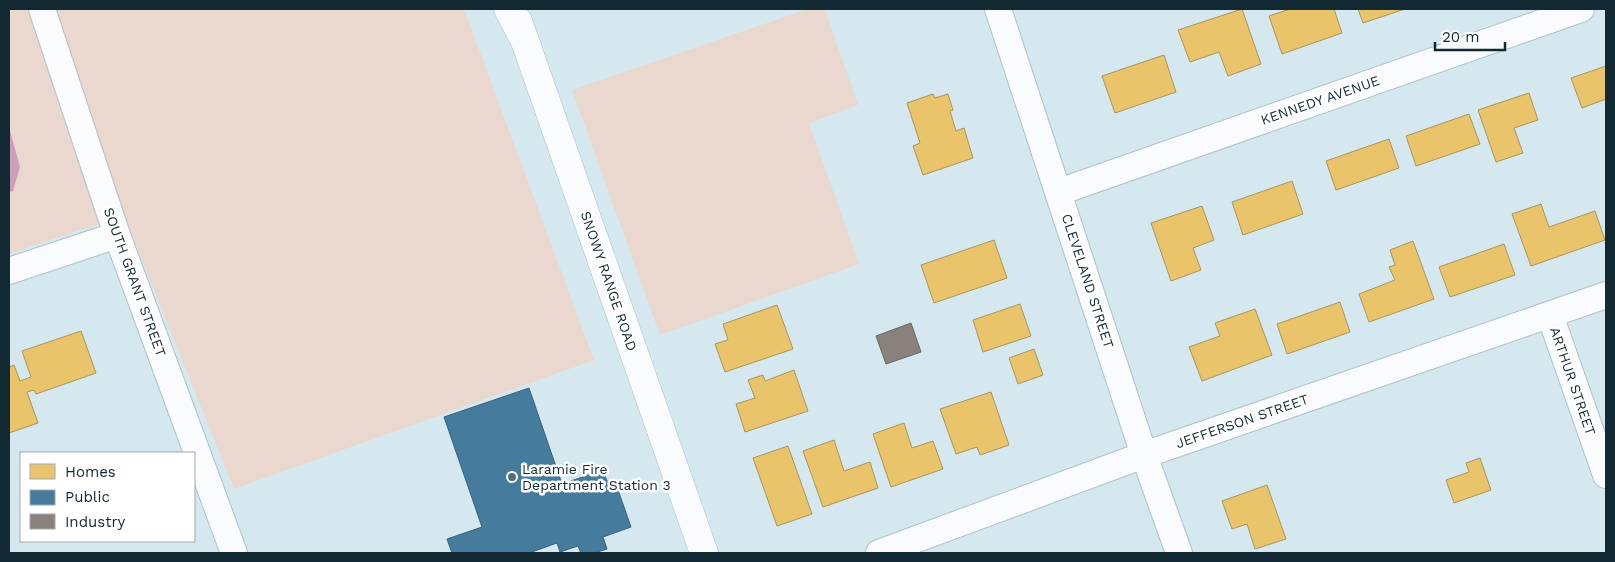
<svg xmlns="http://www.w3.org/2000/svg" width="1615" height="562" font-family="'Work Sans',sans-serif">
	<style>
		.green { fill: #ead8cf }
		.water { fill: #cd9ebb }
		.homes { fill: #e9c46a; stroke: #a8965a }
		.public { fill: #457b9d; stroke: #36627d }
		.industry { fill: #8a817c; stroke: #666766 }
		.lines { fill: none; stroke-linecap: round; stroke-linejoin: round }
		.minor-casing { stroke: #aec1c9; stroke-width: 28 }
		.secondary-casing { stroke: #aec1c9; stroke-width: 29 }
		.primary-casing { stroke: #aec1c9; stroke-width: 29 }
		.minor { stroke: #f9fbfd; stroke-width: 26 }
		.secondary { stroke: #f9fbfd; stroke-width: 28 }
		.primary { stroke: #f9fbfd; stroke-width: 28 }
		.poi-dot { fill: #566c75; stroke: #fff; stroke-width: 2 }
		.labels { text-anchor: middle; stroke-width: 5; stroke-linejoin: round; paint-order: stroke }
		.street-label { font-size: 14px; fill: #122933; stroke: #fff }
		.poi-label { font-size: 14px; fill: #122933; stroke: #fff; text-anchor: start }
	</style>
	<rect width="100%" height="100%" fill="#d5e7ef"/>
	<!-- green -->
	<g class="green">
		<polygon points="9,9 464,9 594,360 234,489 124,215 9,254"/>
		<polygon points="808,9 825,9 858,105 809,123 859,264 660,335 572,90"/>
	</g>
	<!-- water -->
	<polygon class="water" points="9,127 20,167 13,191 9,192"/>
	<!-- homes -->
	<g class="homes">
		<polygon points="1242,9 1261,64 1228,76 1219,52 1190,62 1178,30"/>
		<polygon points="1290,9 1334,9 1342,33 1282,54 1269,16"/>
		<polygon points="1358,9 1405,9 1363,23"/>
		<polygon points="1164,55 1176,92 1115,113 1102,76"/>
		<polygon points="1606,66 1606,99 1582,108 1571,78"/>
		<polygon points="1529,93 1538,120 1514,128 1523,153 1496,162 1478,110"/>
		<polygon points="933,94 935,98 948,94 953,110 950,111 956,131 964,128 973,158 923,175 913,146 920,143 907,103"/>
		<polygon points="1469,114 1480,144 1416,166 1406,136"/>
		<polygon points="1389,139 1399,168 1336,190 1326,161"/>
		<polygon points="1292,181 1303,214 1243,235 1232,202"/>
		<polygon points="1541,204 1549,227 1595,211 1605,240 1531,266 1512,214"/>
		<polygon points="1202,206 1214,240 1193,248 1201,270 1171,281 1151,223"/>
		<polygon points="994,240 1007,278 934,303 921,265"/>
		<polygon points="1413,241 1434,299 1369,322 1359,294 1395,280 1389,267 1395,265 1390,250"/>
		<polygon points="1504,244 1515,275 1450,297 1439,267"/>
		<polygon points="1340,302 1350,332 1287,354 1277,324"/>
		<polygon points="1020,304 1031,336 983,352 973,320"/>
		<polygon points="777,305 793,349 725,372 715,344 728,340 723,324"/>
		<polygon points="1255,309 1272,355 1202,381 1189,347 1220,336 1215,323"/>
		<polygon points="81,331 96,373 36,394 34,390 27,392 38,423 9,433 9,367 14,365 20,381 31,377 22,351"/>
		<polygon points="1034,349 1043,375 1018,384 1009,358"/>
		<polygon points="794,370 808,411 745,432 736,404 755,398 748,380 763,375 765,381"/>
		<polygon points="991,392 1009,445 980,455 977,447 956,454 940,409"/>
		<polygon points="904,423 912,448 933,441 943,469 891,487 873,434"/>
		<polygon points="834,440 844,471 870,462 878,488 823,507 803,451"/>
		<polygon points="788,446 812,514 777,526 753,458"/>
		<polygon points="1480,458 1491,490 1454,503 1446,480 1469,472 1466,463"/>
		<polygon points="1267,485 1286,539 1255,549 1247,524 1232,529 1222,501"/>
	</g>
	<!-- public -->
	<polygon class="public" points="529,388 562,484 603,470 610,489 617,487 631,527 603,537 607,549 594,553 581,553 578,546 560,552 557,543 529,553 452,553 447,539 482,527 444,417"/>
	<!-- industry -->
	<polygon class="industry" points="911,323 921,352 886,364 876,336"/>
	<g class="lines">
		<!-- minor casing -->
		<g class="minor-casing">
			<g id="minor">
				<polyline points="42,9 117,235 234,553"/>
				<polyline points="998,9 1144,455 1179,553"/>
				<polyline points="1059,192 1581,9"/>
				<polyline points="9,271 117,235"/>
				<polyline points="1550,315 1606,475"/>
				<polyline points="879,553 1144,455 1606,295"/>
			</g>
		</g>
		<!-- secondary casing -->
		<g class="secondary-casing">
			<polyline id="secondary" points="518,21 704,553"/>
		</g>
		<!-- primary casing -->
		<g class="primary-casing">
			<polyline id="primary" points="508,9 526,43"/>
		</g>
		<!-- minor -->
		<use href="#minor" class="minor"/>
		<!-- secondary -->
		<use href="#secondary" class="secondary"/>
		<!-- primary -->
		<use href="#primary" class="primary"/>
	</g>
	<!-- markers -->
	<circle class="poi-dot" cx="512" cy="477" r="5"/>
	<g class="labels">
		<!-- street labels -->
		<g class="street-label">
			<text transform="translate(1320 100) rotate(-19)" y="5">KENNEDY AVENUE</text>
			<text transform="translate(609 281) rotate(71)" y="5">SNOWY RANGE ROAD</text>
			<text transform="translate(1088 281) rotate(72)" y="5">CLEVELAND STREET</text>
			<text transform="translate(135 282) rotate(70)" y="5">SOUTH GRANT STREET</text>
			<text transform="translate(1573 381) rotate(71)" y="5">ARTHUR STREET</text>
			<text transform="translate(1242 421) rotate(-19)" y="5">JEFFERSON STREET</text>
		</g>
		<!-- poi labels -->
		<g class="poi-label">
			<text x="522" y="474">Laramie Fire<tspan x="522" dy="16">Department Station 3</tspan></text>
		</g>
	</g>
	<!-- border -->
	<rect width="1615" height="562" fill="none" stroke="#122933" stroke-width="20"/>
	<!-- legend -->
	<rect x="20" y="452" width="175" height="90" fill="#ffffff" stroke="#a0a9ad"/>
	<rect x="30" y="464" width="25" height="15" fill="#e9c46a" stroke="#a0a9ad"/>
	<text x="65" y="477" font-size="15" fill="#122933">Homes</text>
	<rect x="30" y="490" width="25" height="15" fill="#457b9d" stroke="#a0a9ad"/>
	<text x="65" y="502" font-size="15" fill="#122933">Public</text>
	<rect x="30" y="514" width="25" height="15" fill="#8a817c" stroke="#a0a9ad"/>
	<text x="65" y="527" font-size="15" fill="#122933">Industry</text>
	<!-- scale -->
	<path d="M1435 42v8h70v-8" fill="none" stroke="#122933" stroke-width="2.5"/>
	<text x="1442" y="42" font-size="15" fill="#122933" stroke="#ffffff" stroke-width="4" paint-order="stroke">20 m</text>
</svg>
